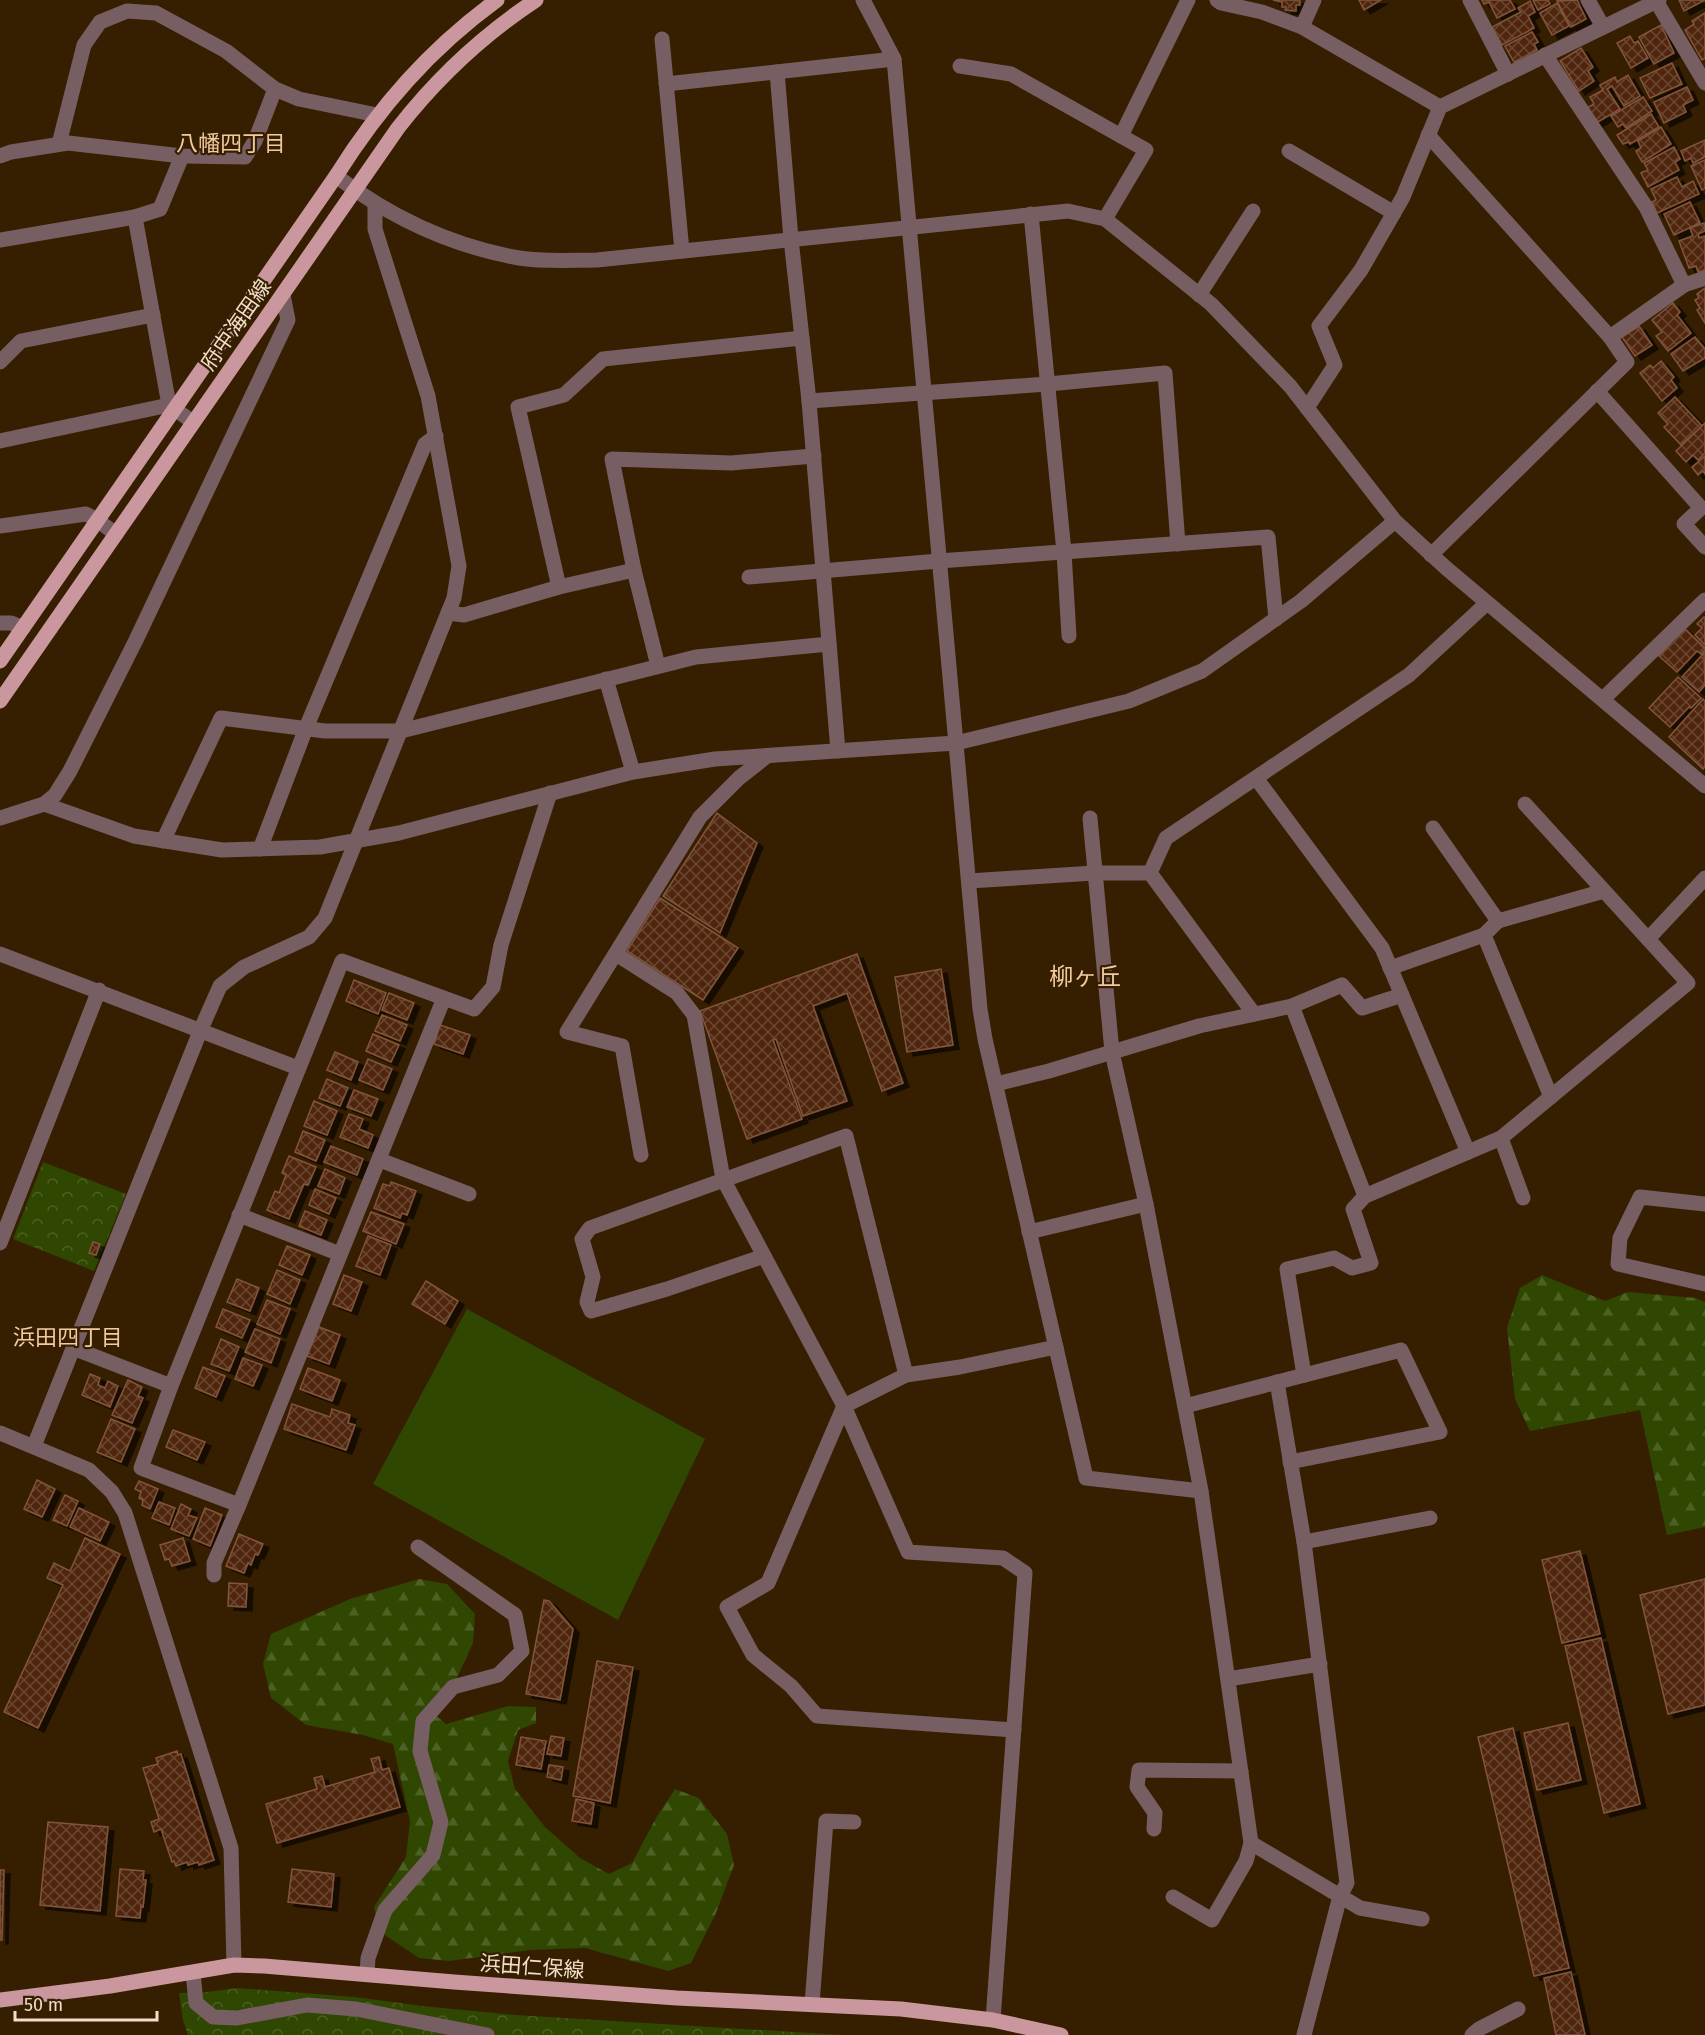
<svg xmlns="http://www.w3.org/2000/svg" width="1705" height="2035" font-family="'Fira Sans','Noto Sans JP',sans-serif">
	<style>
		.grass { fill: #2f4700 }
		.forest { fill: url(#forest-firs) }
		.park { fill: url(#park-crowns) }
		.building { fill: url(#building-cross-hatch); stroke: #82543c; stroke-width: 1.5; filter: url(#shadow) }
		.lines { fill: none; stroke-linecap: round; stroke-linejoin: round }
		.minor { stroke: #775e62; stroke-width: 15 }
		.major { stroke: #ca979f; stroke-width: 15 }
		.labels { text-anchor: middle; stroke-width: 4.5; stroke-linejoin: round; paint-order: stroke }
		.street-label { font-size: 21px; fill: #f2dec9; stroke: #361e00 }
		.neighbourhood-label { font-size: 22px; fill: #f2ca9f; stroke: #361e00 }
		.quarter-label { font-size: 24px; fill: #f2ca9f; stroke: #361e00 }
	</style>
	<defs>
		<pattern id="forest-firs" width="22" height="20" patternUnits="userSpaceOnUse" patternTransform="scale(1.5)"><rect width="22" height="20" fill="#2f4700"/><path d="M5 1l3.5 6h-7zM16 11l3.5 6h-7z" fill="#4e6124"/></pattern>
		<pattern id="park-crowns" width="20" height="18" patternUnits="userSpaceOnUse" patternTransform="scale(1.5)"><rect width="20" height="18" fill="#2f4700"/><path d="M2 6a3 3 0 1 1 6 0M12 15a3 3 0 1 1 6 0" fill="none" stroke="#4e6124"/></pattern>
		<pattern id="building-cross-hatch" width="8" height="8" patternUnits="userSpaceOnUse" patternTransform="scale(1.5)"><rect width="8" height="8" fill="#50270e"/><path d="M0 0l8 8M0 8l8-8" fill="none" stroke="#6a4630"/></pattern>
		<filter id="shadow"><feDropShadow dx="6" dy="4" stdDeviation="0" flood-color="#0009"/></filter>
	</defs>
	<rect width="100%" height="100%" fill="#361e00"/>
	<!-- grass -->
	<polygon class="grass" points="467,1309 705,1439 618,1620 373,1484"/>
	<!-- forest -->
	<g class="forest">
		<polygon points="1542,1275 1605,1301 1628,1292 1696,1298 1705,1302 1705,1527 1667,1535 1640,1410 1530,1431 1515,1399 1507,1328 1520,1288"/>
		<polygon points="419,1579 447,1584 475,1614 473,1643 456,1680 429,1710 446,1724 508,1706 536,1707 536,1723 518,1730 508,1761 515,1789 545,1827 580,1858 609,1874 632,1863 656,1818 675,1789 699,1798 727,1834 734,1865 716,1913 691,1963 668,1971 585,1948 530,1950 449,1961 419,1958 379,1931 374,1907 406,1857 410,1821 393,1744 363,1735 306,1725 271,1698 263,1664 271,1634 350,1599"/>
	</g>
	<!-- park -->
	<g class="park">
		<polygon points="43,1162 126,1194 94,1271 13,1239"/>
		<polygon points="238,1988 355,1997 422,2006 516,2015 842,2035 188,2035 183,2020 179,1993 206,1992"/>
	</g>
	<!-- building -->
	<g class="building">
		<polygon points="1273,0 1300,0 1300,5 1296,5 1296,11 1285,10 1286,7 1282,7 1282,2"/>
		<polygon points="1359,0 1381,0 1364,10"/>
		<polygon points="1482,0 1510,0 1515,9 1497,18 1489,2 1484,4"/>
		<polygon points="1533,0 1548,0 1550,4 1538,10"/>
		<polygon points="1577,0 1586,19 1571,27 1557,1"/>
		<polygon points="1679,0 1705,0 1684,11"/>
		<polygon points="1530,1 1535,12 1528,16 1534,28 1502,45 1492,27 1521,12 1518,8"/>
		<polygon points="1557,3 1569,26 1552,35 1540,13"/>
		<polygon points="1705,13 1705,58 1702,60 1685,30 1694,24 1692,21"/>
		<polygon points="1661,25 1674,53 1654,64 1639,37"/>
		<polygon points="1532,32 1538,42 1534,44 1537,50 1514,62 1505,46"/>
		<polygon points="1630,36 1634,43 1638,41 1648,58 1631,68 1617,43"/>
		<polygon points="1581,48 1593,67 1588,71 1594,81 1579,91 1560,61"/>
		<polygon points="1672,63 1682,84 1650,98 1640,78"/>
		<polygon points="1628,75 1640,96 1624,106 1612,86 1607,89 1620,109 1596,123 1587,108 1594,104 1590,97 1603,90 1600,85 1615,77 1617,82"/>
		<polygon points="1687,87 1693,100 1683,105 1686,112 1664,123 1654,102"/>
		<polygon points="1643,97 1652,111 1626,128 1623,124 1618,127 1611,116"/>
		<polygon points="1651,114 1659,127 1630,144 1628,142 1623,144 1617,135"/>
		<polygon points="1661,127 1671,144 1642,162 1636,151 1641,148 1638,141"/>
		<polygon points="1705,140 1705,157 1693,163 1691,158 1685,161 1681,151"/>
		<polygon points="1674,147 1680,159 1675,162 1679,170 1648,187 1641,173 1648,170 1644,163"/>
		<polygon points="1705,160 1705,188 1702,190 1691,166"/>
		<polygon points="1677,177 1682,187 1693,181 1699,194 1657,213 1652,202 1656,200 1651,189"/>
		<polygon points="1690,202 1700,223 1674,235 1664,214"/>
		<polygon points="1704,223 1705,231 1698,234 1699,238 1705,236 1705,270 1698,272 1696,266 1689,268 1679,241 1693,236 1690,228"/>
		<polygon points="1705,288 1705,323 1697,310 1700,308 1695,300 1699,298 1697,294"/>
		<polygon points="1673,303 1680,312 1677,315 1691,333 1668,351 1656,336 1662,332 1652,320"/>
		<polygon points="1639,326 1652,345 1635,356 1622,337"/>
		<polygon points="1695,337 1705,349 1705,358 1683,371 1671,354"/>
		<polygon points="1661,361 1674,377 1671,380 1677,388 1662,401 1640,373 1650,365 1653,368"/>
		<polygon points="1675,397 1702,426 1681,445 1664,427 1668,424 1658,413"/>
		<polygon points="1705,423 1705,453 1698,460 1693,455 1686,462 1676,451"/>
		<polygon points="1705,456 1705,474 1703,471 1698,475 1692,467"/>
		<polygon points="1704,617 1705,618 1705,645 1695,635 1702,628 1697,624"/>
		<polygon points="1684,628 1705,648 1705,650 1701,654 1697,651 1677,672 1659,656"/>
		<polygon points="1704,653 1705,685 1699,692 1682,677"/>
		<polygon points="1678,677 1701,698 1691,708 1689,707 1670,727 1649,708"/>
		<polygon points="1703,699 1705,701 1705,767 1703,769 1669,737"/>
		<polygon points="717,813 757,843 720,933 663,896"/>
		<polygon points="660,898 738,948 703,1000 627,951"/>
		<polygon points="857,954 903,1083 882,1091 847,993 813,1006 847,1101 803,1116 776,1039 773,1040 802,1119 747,1139 700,1011"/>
		<polygon points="941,969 953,1045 907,1052 895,977"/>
		<polygon points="354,980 386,993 378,1014 346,1001"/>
		<polygon points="389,993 414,1003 407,1020 382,1010"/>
		<polygon points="382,1015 407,1025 400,1041 375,1031"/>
		<polygon points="440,1025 470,1035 463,1054 434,1044"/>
		<polygon points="373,1034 399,1045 391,1062 366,1051"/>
		<polygon points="335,1052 358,1062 351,1080 327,1070"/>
		<polygon points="368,1059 392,1069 383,1090 359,1080"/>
		<polygon points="327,1079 348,1088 340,1106 319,1098"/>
		<polygon points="354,1090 378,1099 371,1116 347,1107"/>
		<polygon points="314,1101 337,1111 327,1135 304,1126"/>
		<polygon points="349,1114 363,1119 359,1129 373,1135 368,1148 340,1137"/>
		<polygon points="303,1131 325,1140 316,1161 295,1152"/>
		<polygon points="331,1146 363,1159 357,1175 324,1162"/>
		<polygon points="289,1156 316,1167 308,1185 304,1184 289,1219 267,1210 275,1191 279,1193 286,1175 282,1173"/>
		<polygon points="325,1169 345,1178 339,1194 318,1186"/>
		<polygon points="391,1182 416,1191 407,1215 402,1213 400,1218 374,1208 383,1184 390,1186"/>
		<polygon points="315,1189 336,1198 329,1214 309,1205"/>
		<polygon points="305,1211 327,1220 321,1235 299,1226"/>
		<polygon points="371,1212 404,1224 396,1244 363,1231"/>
		<polygon points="368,1236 391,1245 380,1275 356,1266"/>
		<polygon points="93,1242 100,1244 96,1255 89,1253"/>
		<polygon points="287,1246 310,1255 302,1275 279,1265"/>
		<polygon points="277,1270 300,1280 290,1304 267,1294"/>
		<polygon points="344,1275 362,1282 351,1311 333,1304"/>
		<polygon points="237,1279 259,1288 250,1311 227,1302"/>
		<polygon points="426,1281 458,1301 445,1324 412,1304"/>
		<polygon points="267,1300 290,1309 280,1334 257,1324"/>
		<polygon points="223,1309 250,1320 242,1338 216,1327"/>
		<polygon points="319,1327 340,1335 329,1364 307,1356"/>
		<polygon points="255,1329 280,1339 271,1363 245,1352"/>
		<polygon points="221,1339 239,1347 229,1371 211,1364"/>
		<polygon points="243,1358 262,1365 253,1386 235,1379"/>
		<polygon points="203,1367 225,1376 216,1397 195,1388"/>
		<polygon points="308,1368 340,1380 332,1401 300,1389"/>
		<polygon points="90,1374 100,1378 98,1385 105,1388 108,1381 118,1386 110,1407 82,1395"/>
		<polygon points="128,1380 142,1387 138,1396 143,1398 132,1423 112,1415"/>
		<polygon points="292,1404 330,1417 332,1409 350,1415 348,1423 355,1425 346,1450 284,1429"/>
		<polygon points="111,1419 135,1429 121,1462 97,1452"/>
		<polygon points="173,1430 205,1442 197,1460 166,1447"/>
		<polygon points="37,1480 55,1489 42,1517 24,1509"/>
		<polygon points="139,1481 158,1489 150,1509 142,1505 143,1500 139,1498 141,1492 135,1489"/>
		<polygon points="65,1495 78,1501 67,1526 53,1520"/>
		<polygon points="159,1502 175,1508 169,1525 152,1518"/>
		<polygon points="181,1504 191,1509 188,1515 197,1518 189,1536 171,1529"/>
		<polygon points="79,1508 109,1522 100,1541 70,1527"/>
		<polygon points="205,1508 222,1515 210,1546 193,1539"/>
		<polygon points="239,1534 263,1544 258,1555 255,1554 251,1565 248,1563 244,1573 226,1566"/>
		<polygon points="85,1538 120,1554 38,1728 4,1712 63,1585 47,1578 54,1563 70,1571"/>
		<polygon points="183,1538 190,1561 172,1566 169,1559 165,1560 160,1545"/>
		<polygon points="1580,1551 1600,1634 1562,1643 1542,1560"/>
		<polygon points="1705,1579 1705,1705 1668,1714 1640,1595"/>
		<polygon points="229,1583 247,1584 246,1607 228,1606"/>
		<polygon points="544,1600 549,1601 573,1629 560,1700 526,1694"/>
		<polygon points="1601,1638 1640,1804 1604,1813 1565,1646"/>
		<polygon points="597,1661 633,1667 610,1803 573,1796"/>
		<polygon points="1568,1723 1581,1780 1537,1790 1524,1733"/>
		<polygon points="1513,1728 1569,1968 1534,1976 1478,1737"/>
		<polygon points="551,1736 564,1738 561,1756 547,1754"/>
		<polygon points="521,1737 546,1741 541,1769 516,1765"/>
		<polygon points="177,1751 178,1755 181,1754 214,1860 199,1865 198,1862 188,1865 187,1862 176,1866 174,1861 172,1862 161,1829 154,1832 151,1822 159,1819 143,1768 158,1764 156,1758"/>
		<polygon points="379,1757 382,1770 389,1768 400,1807 277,1843 266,1804 317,1789 314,1778 322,1776 325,1787 375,1772 371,1759"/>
		<polygon points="549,1765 563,1767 561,1780 547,1777"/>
		<polygon points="576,1799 594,1803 591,1824 572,1821"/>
		<polygon points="48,1822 108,1827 100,1911 40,1905"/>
		<polygon points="120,1869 144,1871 143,1880 146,1880 143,1907 141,1906 140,1918 116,1916"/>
		<polygon points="292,1869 334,1874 331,1907 288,1902"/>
		<polygon points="0,1870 4,1870 2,1940 0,1940"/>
		<polygon points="1571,1972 1585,2035 1556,2035 1544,1978"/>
	</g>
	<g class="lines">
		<!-- minor -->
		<g class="minor">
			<polyline points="863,0 894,59 980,1009 985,1039 1086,1478 1201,1491"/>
			<polyline points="1217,0 1221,3 1262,12 1302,27 1440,107"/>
			<polyline points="1470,0 1508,74"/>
			<polyline points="1588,0 1603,27"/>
			<polyline points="1656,1 1705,83"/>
			<polyline points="1302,27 1314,0"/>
			<polyline points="662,39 682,251"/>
			<polyline points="1545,55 1646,207 1684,285"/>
			<polyline points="960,66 1011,74 1146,150 1105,219"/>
			<polyline points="777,72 791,239 809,401 838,751"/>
			<polyline points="666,84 894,59"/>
			<polyline points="1428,135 1610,337 1627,362 1431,555"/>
			<polyline points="1121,136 1188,0"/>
			<polyline points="59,144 84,45 100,22 127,11 156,13 226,51 275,89 299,99 377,115"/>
			<polyline points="1289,151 1394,213"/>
			<polyline points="0,156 11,152 68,143 182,156 245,157 255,141 275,89"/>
			<path d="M336 176C390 217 451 246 519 258 544 262 572 260 597 260L1068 211 1105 219 1211 304 1290 386 1395 521 1446 568 1705 786"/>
			<polyline points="1031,214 1064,552 1069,636"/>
			<polyline points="135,217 169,405"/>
			<polyline points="0,240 135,217 160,209 182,156"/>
			<polyline points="1199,295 1253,211"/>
			<polyline points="1610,337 1684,285 1705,278"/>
			<polyline points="0,362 21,341 153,315"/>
			<polyline points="1597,391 1701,508 1684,524 1705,547"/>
			<polyline points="809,401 1048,384 1165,373 1178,544"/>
			<polyline points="1307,408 1335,365 1319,326 1361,270 1403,197 1440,107 1659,0"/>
			<polyline points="0,441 169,405 193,422"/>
			<polyline points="0,526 86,514 97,520 116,534"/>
			<polyline points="749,577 939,561 1268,537 1276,619"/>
			<polyline points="559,587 518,407 564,395 603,359 802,338"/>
			<polyline points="448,613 464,615 559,587 634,570"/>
			<polyline points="0,623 11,623 23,628"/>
			<polyline points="658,666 634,570 612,459 731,463 814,456"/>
			<polyline points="606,679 633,772"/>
			<polyline points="1603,699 1705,600"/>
			<polyline points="1256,778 1382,948 1468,1152"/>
			<polyline points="44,804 134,836 222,850 320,847 399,833 633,772 715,759 956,743 1129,701 1202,671 1301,601 1395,521"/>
			<polyline points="0,818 44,804 55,795 70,771 136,640 288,320 283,295"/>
			<polyline points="1090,818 1112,1052 1146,1204 1201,1491 1251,1843 1340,1896 1304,2035"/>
			<polyline points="1433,828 1498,921"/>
			<polyline points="163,841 221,718 325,731 401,731 696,657 829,644"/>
			<polyline points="260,849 306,728 425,444 436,436"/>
			<polyline points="1150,873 1254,1014"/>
			<polyline points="969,881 1094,873 1150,873 1166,838 1409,675 1487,603"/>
			<polyline points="1648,939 1705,878"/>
			<polyline points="0,954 298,1068"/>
			<polyline points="616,954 677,993 694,1015 723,1179 844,1406 908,1552 1003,1558 1025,1573 993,2020"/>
			<polyline points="1390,968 1484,935"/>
			<polyline points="444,998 239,1505 141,1468 171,1386 342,961 474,1009 493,987 501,945 550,793"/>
			<polyline points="1292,1006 1365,1196 1501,1138 1688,983 1525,804"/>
			<polyline points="996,1084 1049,1071 1199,1026 1292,1006 1342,985 1362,1008 1402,995"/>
			<polyline points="1551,1097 1484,935 1498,921 1604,891"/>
			<polyline points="1501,1138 1523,1198"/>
			<polyline points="641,1155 622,1046 567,1032 700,817 739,778 767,756"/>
			<polyline points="380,1160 469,1194"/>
			<polyline points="1705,1204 1640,1197 1620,1238 1618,1264 1705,1284"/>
			<polyline points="239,1215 340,1254"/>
			<polyline points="1029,1232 1146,1204"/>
			<polyline points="0,1243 99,990"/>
			<polyline points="764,1256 667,1289 591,1311 587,1302 593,1277 582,1239 590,1228 846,1136 906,1375"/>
			<polyline points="73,1348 171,1386"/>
			<polyline points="1304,1375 1287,1269 1334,1258 1352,1268 1371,1263 1353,1209 1365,1196"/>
			<polyline points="1277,1382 1304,1542 1347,1883 1340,1896 1360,1908 1422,1919"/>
			<polyline points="1185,1406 1401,1350 1440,1432 1290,1462"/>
			<polyline points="0,1433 89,1470 112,1492 125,1513 231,1848 234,1965"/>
			<polyline points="34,1446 201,1029 220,986 244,967 309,937 325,918 454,598 459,566 428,396 375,229 375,205"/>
			<polyline points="1304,1542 1430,1518"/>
			<polyline points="214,1575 214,1563 239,1505"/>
			<polyline points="1228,1679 1320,1664"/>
			<polyline points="1014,1730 817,1716 791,1686 753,1655 727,1607 768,1583 844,1406 906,1375 960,1367 1056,1347"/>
			<polyline points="1154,1829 1155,1813 1137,1787 1139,1770 1241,1771"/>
			<polyline points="1173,1897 1212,1920 1246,1861 1251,1843"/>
			<polyline points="193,1973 196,2003 213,2017 237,2018 307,2005 356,2009 487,2035"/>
			<polyline points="367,1974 368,1958 385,1910 433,1855 441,1822 420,1751 423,1721 453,1687 498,1675 522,1651 515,1615 418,1547"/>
			<polyline points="812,2004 826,1821 854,1822"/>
			<polyline points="1472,2035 1479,2029 1518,2009"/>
		</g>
		<!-- major -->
		<g class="major">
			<path d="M0 661 336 176C380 106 430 49 497 0"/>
			<path d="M0 701 398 128C437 78 483 35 536 0"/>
			<polyline points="0,2000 110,1986 234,1965 264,1966 454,1982 677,1998 901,2009 993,2020 1061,2035"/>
		</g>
	</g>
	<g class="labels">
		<!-- street labels -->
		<g class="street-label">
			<text transform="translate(236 325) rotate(-55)" y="7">府中海田線</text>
			<text transform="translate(532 1967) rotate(4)" y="7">浜田仁保線</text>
		</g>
		<!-- neighbourhood labels -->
		<g class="neighbourhood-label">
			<text x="231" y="151">八幡四丁目</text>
			<text x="68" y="1345">浜田四丁目</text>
		</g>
		<!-- quarter labels -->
		<g class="quarter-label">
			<text x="1085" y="985">柳ヶ丘</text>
		</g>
	</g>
	<!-- scale -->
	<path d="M15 2011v9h142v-9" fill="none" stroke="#f2dec9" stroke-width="3"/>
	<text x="24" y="2011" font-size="18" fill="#f2dec9" stroke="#361e00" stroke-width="4.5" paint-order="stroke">50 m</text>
</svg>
